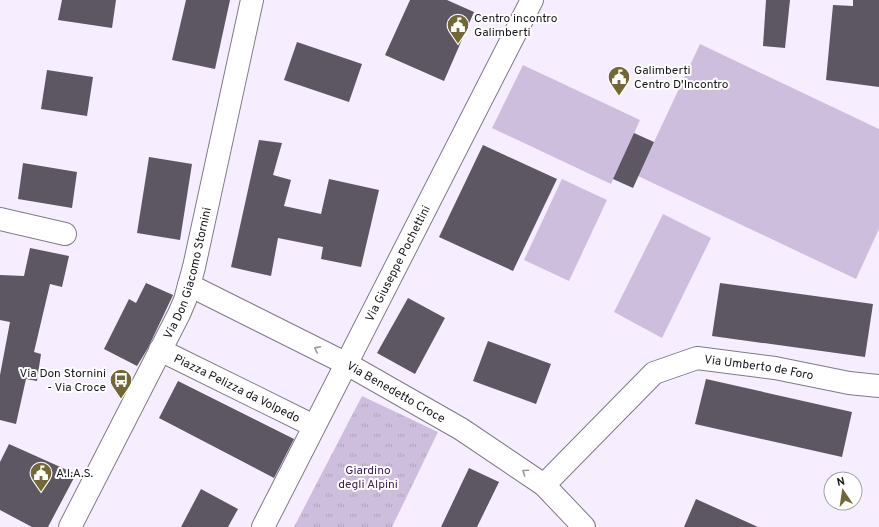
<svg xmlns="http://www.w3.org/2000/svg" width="879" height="527" font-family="Overpass,sans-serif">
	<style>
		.park { fill: url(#park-tufts) }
		.pitch { fill: #cebedd }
		.building { fill: #5d5663 }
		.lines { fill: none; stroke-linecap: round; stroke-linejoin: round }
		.minor-casing { stroke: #807987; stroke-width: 24 }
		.minor { stroke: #fff; stroke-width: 22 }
		.oneway { stroke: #989799 }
		.labels { text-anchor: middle; stroke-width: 4; stroke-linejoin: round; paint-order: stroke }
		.poi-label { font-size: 12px; fill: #1a171c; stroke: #fff; text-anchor: start }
		.street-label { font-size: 12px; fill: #1a171c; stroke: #fff }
		.park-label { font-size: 12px; fill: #402057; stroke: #fff }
	</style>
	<defs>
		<pattern id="park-tufts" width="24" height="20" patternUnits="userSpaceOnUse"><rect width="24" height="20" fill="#cebedd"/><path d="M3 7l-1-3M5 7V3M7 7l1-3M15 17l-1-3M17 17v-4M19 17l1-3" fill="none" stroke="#b0a3bd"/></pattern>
	</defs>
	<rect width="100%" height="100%" fill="#f6eefe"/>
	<!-- park -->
	<polygon class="park" points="362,396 438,432 392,527 294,527"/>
	<!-- pitch -->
	<g class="pitch">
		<polygon points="700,44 879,129 879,229 856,279 638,176"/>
		<polygon points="523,65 640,120 611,184 492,128"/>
		<polygon points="562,179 607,200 569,281 524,260"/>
		<polygon points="663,214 711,238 662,338 614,312"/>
	</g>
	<!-- building -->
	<g class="building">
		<polygon points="62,0 116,0 112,28 58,20"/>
		<polygon points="186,0 230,0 215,69 172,60"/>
		<polygon points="410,0 447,0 474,12 444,81 385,55"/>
		<polygon points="766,0 790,0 785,48 763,46"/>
		<polygon points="853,0 879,0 879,87 826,80 833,5 853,6"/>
		<polygon points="297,42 362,64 349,102 284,80"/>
		<polygon points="47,70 93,77 87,116 41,109"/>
		<polygon points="634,133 654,142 633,188 613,179"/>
		<polygon points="259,140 282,143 273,175 291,180 284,206 321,214 329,179 379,190 361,267 321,259 323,247 278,238 271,276 231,267"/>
		<polygon points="483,145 557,179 513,271 439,237"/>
		<polygon points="149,157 192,164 180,240 137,233"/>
		<polygon points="23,163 77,172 72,208 18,199"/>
		<polygon points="30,248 69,256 62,287 50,284 34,352 41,354 37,381 26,379 16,424 0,420 0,375 10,322 0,320 0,275 24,276"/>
		<polygon points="146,283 173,295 148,348 137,366 104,349 129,299 136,303"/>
		<polygon points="720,283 873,304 865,357 712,336"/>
		<polygon points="408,298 445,318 415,374 377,353"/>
		<polygon points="488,341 551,364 536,404 473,381"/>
		<polygon points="706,379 852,412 842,457 695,424"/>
		<polygon points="178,381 294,439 274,478 159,418"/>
		<polygon points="9,444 76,474 48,527 32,527 0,510 0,462"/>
		<polygon points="469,468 499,482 477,527 441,527"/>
		<polygon points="201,489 238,509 228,527 181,527"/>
		<polygon points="696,499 758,527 684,527"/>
	</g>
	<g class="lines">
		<!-- minor casing -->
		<g class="minor-casing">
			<g id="minor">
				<polyline points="0,219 65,234"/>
				<path id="s1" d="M189 285 347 364 461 429 544 485 584 527"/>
				<path id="s2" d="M160 350 314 426"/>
				<path id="s3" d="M544 485 654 373 697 358 775 368 849 383 879 386"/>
				<path id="s4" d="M70 527 179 314 185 300 194 267 252 0"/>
				<path id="s5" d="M263 527 532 0"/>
			</g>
		</g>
		<!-- minor -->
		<use href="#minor" class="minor"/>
	</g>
	<!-- one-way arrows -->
	<defs><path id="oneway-chevron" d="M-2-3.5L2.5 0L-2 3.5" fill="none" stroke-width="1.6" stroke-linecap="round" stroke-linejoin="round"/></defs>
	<g class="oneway">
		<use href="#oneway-chevron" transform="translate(317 349) rotate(-153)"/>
		<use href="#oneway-chevron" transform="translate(525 472) rotate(-145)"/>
	</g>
	<!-- icons -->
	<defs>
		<g id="civic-pin" transform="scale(1.15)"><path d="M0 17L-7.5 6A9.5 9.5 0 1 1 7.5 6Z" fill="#726835" stroke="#fff"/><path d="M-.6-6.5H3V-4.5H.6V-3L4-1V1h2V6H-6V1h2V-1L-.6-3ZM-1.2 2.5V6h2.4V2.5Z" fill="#fff"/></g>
		<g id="bus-pin" transform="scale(1.15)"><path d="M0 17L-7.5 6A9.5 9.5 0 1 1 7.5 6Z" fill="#726835" stroke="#fff"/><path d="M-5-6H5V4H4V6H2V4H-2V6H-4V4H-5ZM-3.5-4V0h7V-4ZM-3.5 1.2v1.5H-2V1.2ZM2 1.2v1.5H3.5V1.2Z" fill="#fff"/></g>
	</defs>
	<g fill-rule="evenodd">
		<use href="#civic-pin" x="458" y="25"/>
		<use href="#civic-pin" x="619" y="77"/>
		<use href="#bus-pin" x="121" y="380"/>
		<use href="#civic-pin" x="41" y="473"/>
	</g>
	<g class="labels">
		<!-- poi labels -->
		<g class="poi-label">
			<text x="474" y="22">Centro incontro<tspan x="474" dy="14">Galimberti</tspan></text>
			<text x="634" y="74">Galimberti<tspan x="634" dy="14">Centro D'Incontro</tspan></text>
			<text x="106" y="377" text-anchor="end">Via Don Stornini<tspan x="106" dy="14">- Via Croce</tspan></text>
			<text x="56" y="477">A.I.A.S.</text>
		</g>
		<!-- street labels -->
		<g class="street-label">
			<text dy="4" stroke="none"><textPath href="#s5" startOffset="296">Via Giuseppe Pochettini</textPath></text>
			<text dy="4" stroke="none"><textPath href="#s4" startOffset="281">Via Don Giacomo Stornini</textPath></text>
			<text dy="4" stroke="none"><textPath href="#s3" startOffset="265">Via Umberto de Foro</textPath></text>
			<text dy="4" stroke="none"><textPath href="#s2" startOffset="86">Piazza Pelizza da Volpedo</textPath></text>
			<text dy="4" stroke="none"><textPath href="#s1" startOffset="233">Via Benedetto Croce</textPath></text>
		</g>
		<!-- park labels -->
		<g class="park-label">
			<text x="368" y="474">Giardino<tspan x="368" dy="14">degli Alpini</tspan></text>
		</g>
	</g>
	<!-- north arrow -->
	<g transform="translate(843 491) rotate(347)"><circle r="19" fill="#ffffff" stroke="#a3a2a4"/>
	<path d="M0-3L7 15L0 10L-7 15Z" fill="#726835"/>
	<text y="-6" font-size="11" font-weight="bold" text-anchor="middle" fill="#1a171c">N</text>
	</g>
</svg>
